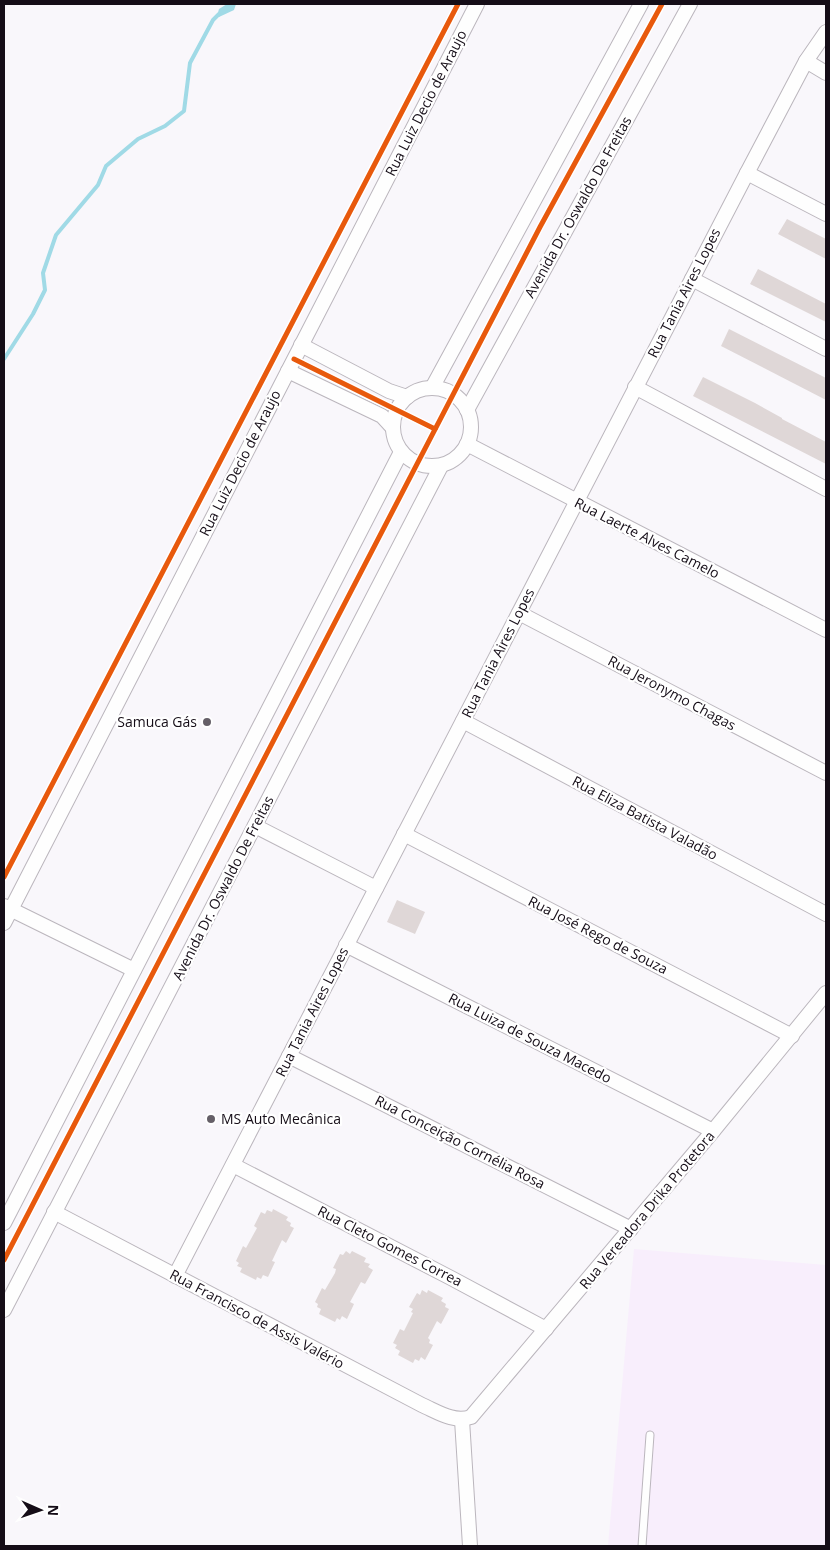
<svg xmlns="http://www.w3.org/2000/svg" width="830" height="1550" font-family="'Open Sans',sans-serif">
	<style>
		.built { fill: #f8eefc }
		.water { fill: #a0dae6 }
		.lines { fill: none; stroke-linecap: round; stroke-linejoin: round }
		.stream { stroke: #a0dae6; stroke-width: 4 }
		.building { fill: #dfd7d7 }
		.lane-casing { stroke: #bbb6bd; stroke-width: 9 }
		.street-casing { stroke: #bbb6bd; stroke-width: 16 }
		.lane { stroke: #fefefe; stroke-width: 7 }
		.street { stroke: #fefefe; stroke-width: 14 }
		.cycleway-casing { stroke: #fff; stroke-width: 8 }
		.cycleway { stroke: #e8590c; stroke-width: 5 }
		.poi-dot { fill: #655f67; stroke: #fff; stroke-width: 2 }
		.labels { text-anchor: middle; stroke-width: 4.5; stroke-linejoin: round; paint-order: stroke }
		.street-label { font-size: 14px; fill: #150d17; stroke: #fff }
		.poi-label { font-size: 14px; fill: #150d17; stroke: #fff; text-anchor: end }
	</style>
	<rect width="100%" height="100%" fill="#f9f7fb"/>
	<!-- built -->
	<polygon class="built" points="634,1249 826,1265 826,1546 608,1546"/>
	<!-- water -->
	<polygon class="water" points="227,4 236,4 234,10 219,17 217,16 219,9"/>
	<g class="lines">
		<!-- stream -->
		<polyline class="stream" points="4,359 33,314 45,290 43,273 56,235 98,185 106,166 138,139 165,126 184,111 190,63 213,20 219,14"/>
	</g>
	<!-- building -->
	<g class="building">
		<polygon points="787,219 826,239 826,259 778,234"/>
		<polygon points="758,269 826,304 826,322 750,284"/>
		<polygon points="729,329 826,378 826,400 721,346"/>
		<polygon points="703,377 755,403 782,418 782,419 826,442 826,464 693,396"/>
		<polygon points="397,900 425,912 415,934 387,922"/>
		<polygon points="273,1209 288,1217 286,1220 291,1223 290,1226 294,1228 286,1243 282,1240 272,1261 275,1262 268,1277 263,1275 261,1279 257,1277 256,1280 240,1272 242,1268 237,1266 239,1263 236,1261 243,1246 246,1248 257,1228 254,1226 261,1212 265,1214 267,1210 272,1212"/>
		<polygon points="346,1251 350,1254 352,1251 366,1258 364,1262 370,1264 368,1267 373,1270 365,1284 361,1282 350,1302 354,1304 347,1319 342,1316 340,1320 337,1318 335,1322 319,1314 321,1309 317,1307 318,1304 315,1302 322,1288 325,1290 335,1273 336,1269 333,1268 340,1254 343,1255"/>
		<polygon points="422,1290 427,1293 428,1290 443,1298 441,1301 446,1304 445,1307 449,1309 441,1324 437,1321 428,1338 430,1340 429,1343 433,1345 425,1360 421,1357 419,1361 415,1359 413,1363 398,1355 400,1351 395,1348 397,1345 393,1343 400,1329 404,1331 413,1313 411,1312 413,1309 409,1307 417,1293 420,1295"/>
	</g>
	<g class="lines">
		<!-- lane casing -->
		<g class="lane-casing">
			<polyline id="lane" points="642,1546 650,1435"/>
		</g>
		<!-- street casing -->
		<g class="street-casing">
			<g id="street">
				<polyline points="806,61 826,73"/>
				<polyline points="747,173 826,214"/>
				<polyline points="692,279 826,349"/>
				<polyline points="301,345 389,391 407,397"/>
				<polyline points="288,371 382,416 393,428"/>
				<polyline points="635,387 826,489"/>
				<circle cx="432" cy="427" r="39"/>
				<polyline points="432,388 641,4"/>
				<polyline points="467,410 690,4"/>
				<polyline points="467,444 826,630"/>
				<polyline points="519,613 826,773"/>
				<polyline points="463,721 826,914"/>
				<polyline points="255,826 376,888"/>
				<polyline points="404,834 792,1036"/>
				<polyline points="4,906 134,970"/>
				<polyline points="4,923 477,4"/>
				<polyline points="346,945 713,1131"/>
				<polyline points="289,1056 631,1229"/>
				<polyline points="233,1165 451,1278 546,1329"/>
				<path d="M54 1212 422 1405C438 1412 454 1423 471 1417L713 1131 826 993"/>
				<polyline points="4,1223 401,452"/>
				<polyline points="175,1276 747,173 806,61 826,32"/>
				<polyline points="4,1310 441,466"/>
				<polyline points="462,1420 470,1546"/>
			</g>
		</g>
		<!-- lane -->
		<use href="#lane" class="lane"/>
		<!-- street -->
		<use href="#street" class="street"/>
		<!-- cycleway casing -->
		<g class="cycleway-casing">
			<g id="cycleway">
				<polyline points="294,359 435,429"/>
				<polyline points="4,877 458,4"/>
				<polyline points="4,1260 540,227 662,4"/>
			</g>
		</g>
		<!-- cycleway -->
		<use href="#cycleway" class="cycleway"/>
	</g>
	<!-- markers -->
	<g class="poi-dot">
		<circle cx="207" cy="722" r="5"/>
		<circle cx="211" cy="1119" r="5"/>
	</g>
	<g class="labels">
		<!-- street labels -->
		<g class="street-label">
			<text transform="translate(426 103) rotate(-63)" y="5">Rua Luiz Decio de Araujo</text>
			<text transform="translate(578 207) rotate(-61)" y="5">Avenida Dr. Oswaldo De Freitas</text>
			<text transform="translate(684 293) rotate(-63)" y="5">Rua Tania Aires Lopes</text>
			<text transform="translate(240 463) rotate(-63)" y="5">Rua Luiz Decio de Araujo</text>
			<text transform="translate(647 538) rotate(27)" y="5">Rua Laerte Alves Camelo</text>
			<text transform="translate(498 653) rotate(-63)" y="5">Rua Tania Aires Lopes</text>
			<text transform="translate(672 693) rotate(28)" y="5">Rua Jeronymo Chagas</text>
			<text transform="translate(645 818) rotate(28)" y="5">Rua Eliza Batista Valadão</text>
			<text transform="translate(223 888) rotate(-63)" y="5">Avenida Dr. Oswaldo De Freitas</text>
			<text transform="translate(598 935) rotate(27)" y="5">Rua José Rego de Souza</text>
			<text transform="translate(312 1012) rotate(-63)" y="5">Rua Tania Aires Lopes</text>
			<text transform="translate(530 1038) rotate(27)" y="5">Rua Luiza de Souza Macedo</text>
			<text transform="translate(460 1142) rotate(27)" y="5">Rua Conceição Cornélia Rosa</text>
			<text transform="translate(647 1210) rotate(-50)" y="5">Rua Vereadora Drika Protetora</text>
			<text transform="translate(390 1246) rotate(27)" y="5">Rua Cleto Gomes Correa</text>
			<text transform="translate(257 1319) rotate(28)" y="5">Rua Francisco de Assis Valério</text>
		</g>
		<!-- poi labels -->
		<g class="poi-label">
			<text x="197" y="727">Samuca Gás</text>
			<text x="221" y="1124" text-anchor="start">MS Auto Mecânica</text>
		</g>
	</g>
	<!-- border -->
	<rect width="830" height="1550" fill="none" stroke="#150d17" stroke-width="10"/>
	<!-- north arrow -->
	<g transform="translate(40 1510) rotate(92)" stroke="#ffffff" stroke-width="4" paint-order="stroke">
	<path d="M0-4L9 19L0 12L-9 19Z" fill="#150d17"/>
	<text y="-8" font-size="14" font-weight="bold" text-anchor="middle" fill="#150d17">N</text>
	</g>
</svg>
